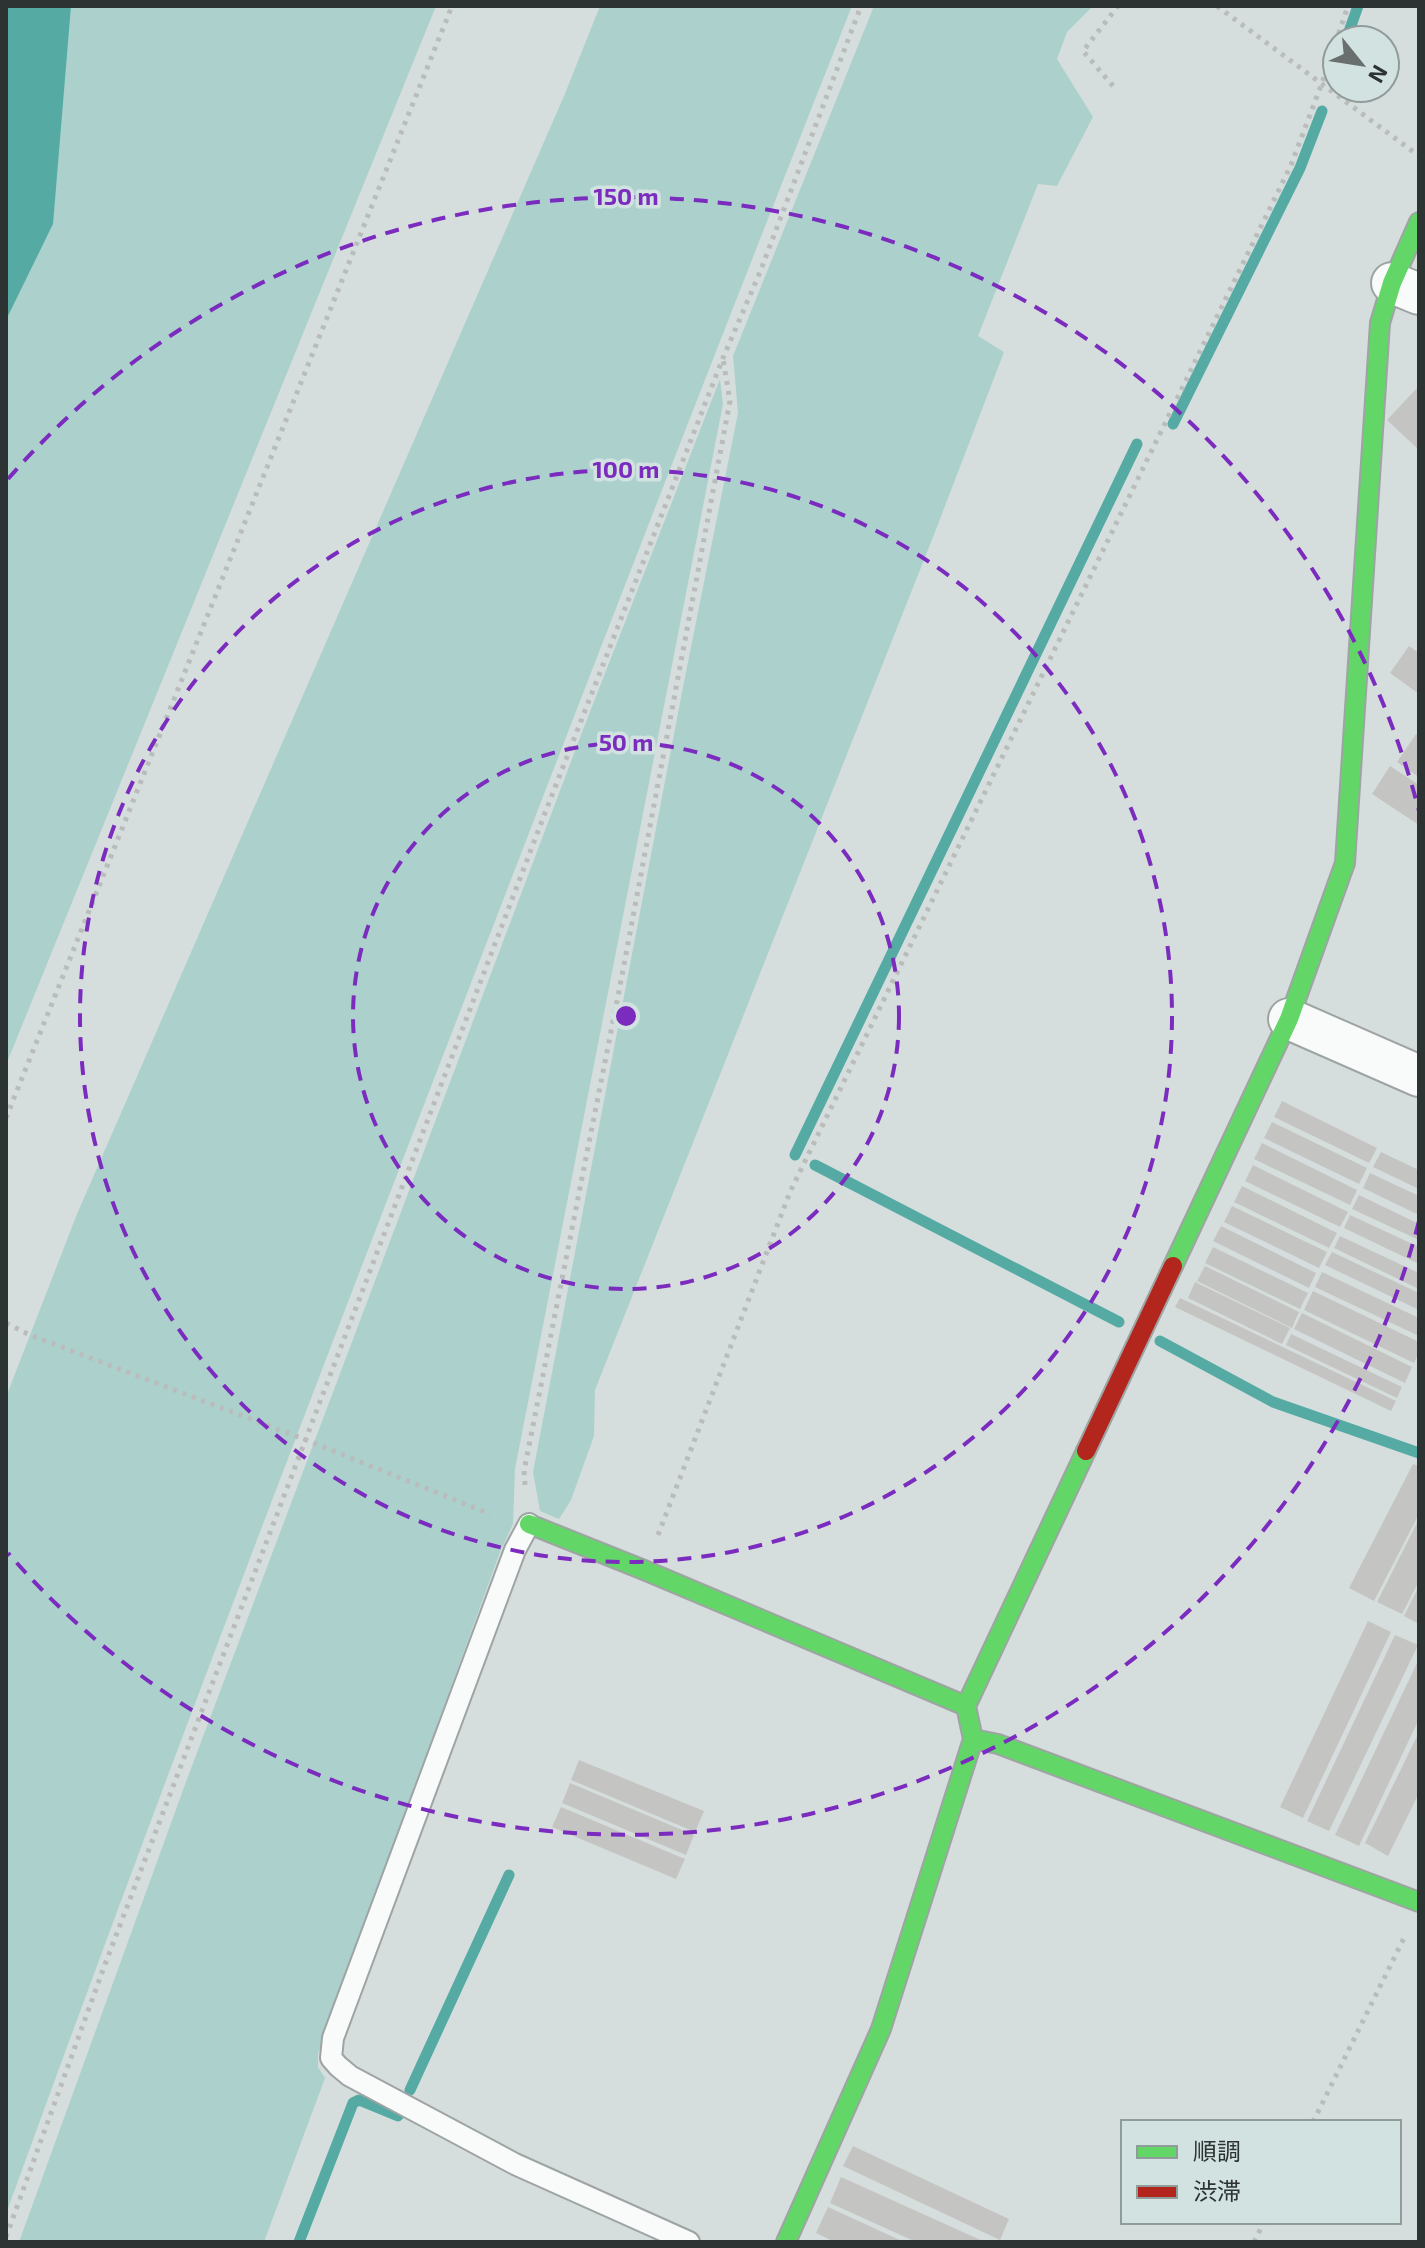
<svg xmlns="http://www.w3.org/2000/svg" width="1425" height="2248" font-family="'Exo 2','Noto Sans JP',sans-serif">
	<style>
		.green { fill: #acd1cc }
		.water { fill: #55aba4 }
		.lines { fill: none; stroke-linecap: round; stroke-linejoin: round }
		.stream { stroke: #55aba4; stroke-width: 11 }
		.building { fill: #c4c5c3 }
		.lane-casing { stroke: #9ea4a4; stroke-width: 24 }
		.street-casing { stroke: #9ea4a4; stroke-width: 44 }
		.fast-casing { stroke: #9ea4a4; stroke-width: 22 }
		.jam-casing { stroke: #9ea4a4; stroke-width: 22 }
		.path { stroke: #babcbc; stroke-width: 5; stroke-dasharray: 4 6; stroke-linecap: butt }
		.lane { stroke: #f9fafa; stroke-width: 20 }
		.street { stroke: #f9fafa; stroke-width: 40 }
		.fast { stroke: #63d668; stroke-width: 18 }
		.jam { stroke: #b3261e; stroke-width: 18 }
		.ring { fill: none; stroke: #7b2cbf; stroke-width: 4; stroke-dasharray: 14 10 }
		.centre { fill: #7b2cbf; stroke: #d2e2e0; stroke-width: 4 }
		.ring-label { font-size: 24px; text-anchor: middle; font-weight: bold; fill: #7b2cbf; stroke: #d2e2e0; stroke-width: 7; stroke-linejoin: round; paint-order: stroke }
	</style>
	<rect width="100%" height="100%" fill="#d6dedd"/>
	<!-- green -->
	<g class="green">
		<polygon points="50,6 436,6 6,1065 6,78"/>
		<path d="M600 6H852C728 319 606 633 485 947 322 1368 160 1789 6 2214V1397L77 1214 564 96Z"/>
		<polygon points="874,6 1093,6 1067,32 1057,59 1093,117 1057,186 1038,184 978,336 1004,352 937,527 595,1390 594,1436 571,1500 559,1519 540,1511 533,1472 684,682 738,413 733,356"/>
		<polygon points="720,379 723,404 515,1469 513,1524 500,1552 318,2054 318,2067 325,2078 264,2242 19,2242 187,1779 584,727"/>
	</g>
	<!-- water -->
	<polygon class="water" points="6,6 71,6 53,224 6,320"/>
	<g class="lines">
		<!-- stream -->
		<g class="stream">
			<polyline points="1346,40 1358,6"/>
			<polyline points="1173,424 1300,168 1322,111"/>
			<polyline points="795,1155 1137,444"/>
			<polyline points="815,1165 1119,1322"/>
			<polyline points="1160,1341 1273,1402 1419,1453"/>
			<polyline points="410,2090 509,1875"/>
			<polyline points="299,2242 353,2103 359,2100 398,2116"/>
		</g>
	</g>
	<!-- building -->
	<g class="building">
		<polygon points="1419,386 1419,450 1387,420"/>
		<polygon points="1409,646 1419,653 1419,694 1390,673"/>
		<polygon points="1416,734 1419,736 1419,777 1397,762"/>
		<polygon points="1390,766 1419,785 1419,825 1372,794"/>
		<polygon points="1282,1101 1377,1148 1369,1163 1274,1117"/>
		<polygon points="1272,1122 1367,1168 1359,1184 1264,1138"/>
		<polygon points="1262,1143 1357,1190 1350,1205 1254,1159"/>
		<polygon points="1381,1152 1419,1170 1419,1189 1373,1167"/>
		<polygon points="1253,1165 1348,1212 1340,1227 1245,1181"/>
		<polygon points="1370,1173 1419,1196 1419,1215 1363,1188"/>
		<polygon points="1242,1186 1337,1233 1329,1248 1234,1202"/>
		<polygon points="1359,1195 1419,1224 1419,1240 1352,1209"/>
		<polygon points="1232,1206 1327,1252 1319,1268 1224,1222"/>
		<polygon points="1350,1215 1419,1247 1419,1264 1344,1228"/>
		<polygon points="1221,1226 1316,1273 1309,1288 1213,1241"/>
		<polygon points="1340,1236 1419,1273 1419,1289 1334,1248"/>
		<polygon points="1213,1247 1308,1293 1300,1309 1205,1263"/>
		<polygon points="1332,1252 1419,1293 1419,1310 1325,1265"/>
		<polygon points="1205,1266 1299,1312 1292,1328 1197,1281"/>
		<polygon points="1322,1272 1419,1318 1419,1336 1315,1287"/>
		<polygon points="1195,1282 1290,1328 1282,1344 1188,1298"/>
		<polygon points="1313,1291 1419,1342 1419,1353 1414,1363 1304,1310"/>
		<polygon points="1180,1298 1396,1401 1391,1411 1175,1307"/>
		<polygon points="1302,1313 1412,1367 1405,1383 1294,1329"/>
		<polygon points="1291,1334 1402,1387 1397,1398 1286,1345"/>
		<polygon points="1413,1464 1419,1466 1419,1514 1374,1601 1349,1588"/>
		<polygon points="1419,1519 1419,1581 1402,1614 1377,1602"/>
		<polygon points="1419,1586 1419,1624 1404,1616"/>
		<polygon points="1368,1621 1391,1632 1303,1818 1280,1807"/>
		<polygon points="1395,1635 1418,1645 1329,1831 1307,1821"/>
		<polygon points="1419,1659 1419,1719 1359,1846 1335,1835"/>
		<polygon points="1419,1732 1419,1793 1388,1856 1365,1843"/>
		<polygon points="579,1760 704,1811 695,1832 571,1780"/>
		<polygon points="570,1783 694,1835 686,1855 562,1803"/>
		<polygon points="561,1807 685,1859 676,1879 552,1827"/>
		<polygon points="853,2146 1009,2219 1000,2240 843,2166"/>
		<polygon points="841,2177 985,2242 916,2242 830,2203"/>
		<polygon points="828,2207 904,2242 835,2242 816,2233"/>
	</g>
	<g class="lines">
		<!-- lane casing -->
		<g class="lane-casing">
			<polyline id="lane" points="529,1524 515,1550 333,2038 331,2058 338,2066 350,2076 515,2164 689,2242"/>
		</g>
		<!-- street casing -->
		<g class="street-casing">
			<g id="street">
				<polyline points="1392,283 1419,294"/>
				<polyline points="1289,1019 1419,1076"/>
			</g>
		</g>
		<!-- fast casing -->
		<g class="fast-casing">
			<g id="fast">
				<polyline points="1173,1266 1289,1019 1345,863 1380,323 1392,283 1419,222"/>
				<polyline points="529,1524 644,1570 966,1706"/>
				<polyline points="973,1739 998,1744 1419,1902"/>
				<polyline points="786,2242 881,2029 973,1739 966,1706 1086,1451"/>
			</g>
		</g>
		<!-- jam casing -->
		<g class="jam-casing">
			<polyline id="jam" points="1086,1451 1173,1266"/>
		</g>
		<!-- path -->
		<g class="path">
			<polyline points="1217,6 1419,156"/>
			<polyline points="1113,86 1083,51 1118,6"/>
			<polyline points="6,1118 452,6"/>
			<polyline points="6,1323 30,1335 306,1440 490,1514"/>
			<polyline points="525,1485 524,1471 619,991 730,401 723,359"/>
			<polyline points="658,1535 790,1192 1291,165 1322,83 1348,6"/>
			<polyline points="1313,2122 1404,1938"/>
			<polyline points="6,2237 104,1967 545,813 723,358 760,272 861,6"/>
			<polyline points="1254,2242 1264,2222"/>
		</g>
		<!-- lane -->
		<use href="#lane" class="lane"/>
		<!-- street -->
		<use href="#street" class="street"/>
		<!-- fast -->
		<use href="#fast" class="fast"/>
		<!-- jam -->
		<use href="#jam" class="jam"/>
	</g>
	<!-- distance rings -->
	<g class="ring">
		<circle cx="626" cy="1016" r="273"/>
		<circle cx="626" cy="1016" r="546"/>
		<path d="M1419 1221A819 819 0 0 1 8 1553M8 479A819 819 0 0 1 1419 811"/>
	</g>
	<circle cx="626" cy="1016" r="12" class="centre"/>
	<g class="ring-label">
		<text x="626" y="205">150 m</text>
		<text x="626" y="478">100 m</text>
		<text x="626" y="751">50 m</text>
	</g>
	<!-- border -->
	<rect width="1425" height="2248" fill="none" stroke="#2c3332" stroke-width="16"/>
	<!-- legend -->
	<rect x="1121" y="2120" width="280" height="104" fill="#d2e2e0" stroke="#909c9a" stroke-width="2"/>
	<rect x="1137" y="2146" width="40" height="12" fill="#63d668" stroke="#909c9a" stroke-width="2"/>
	<text x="1193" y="2160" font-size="24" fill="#2c3332">順調</text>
	<rect x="1137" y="2186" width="40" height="12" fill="#b3261e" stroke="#909c9a" stroke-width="2"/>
	<text x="1193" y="2200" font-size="24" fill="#2c3332">渋滞</text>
	<!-- north arrow -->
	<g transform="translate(1361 64) rotate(120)"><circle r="38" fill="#d2e2e0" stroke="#909c9a" stroke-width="2"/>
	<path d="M0-6L14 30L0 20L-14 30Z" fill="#686f6e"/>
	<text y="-12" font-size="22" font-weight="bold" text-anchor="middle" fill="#2c3332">N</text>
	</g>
</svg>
